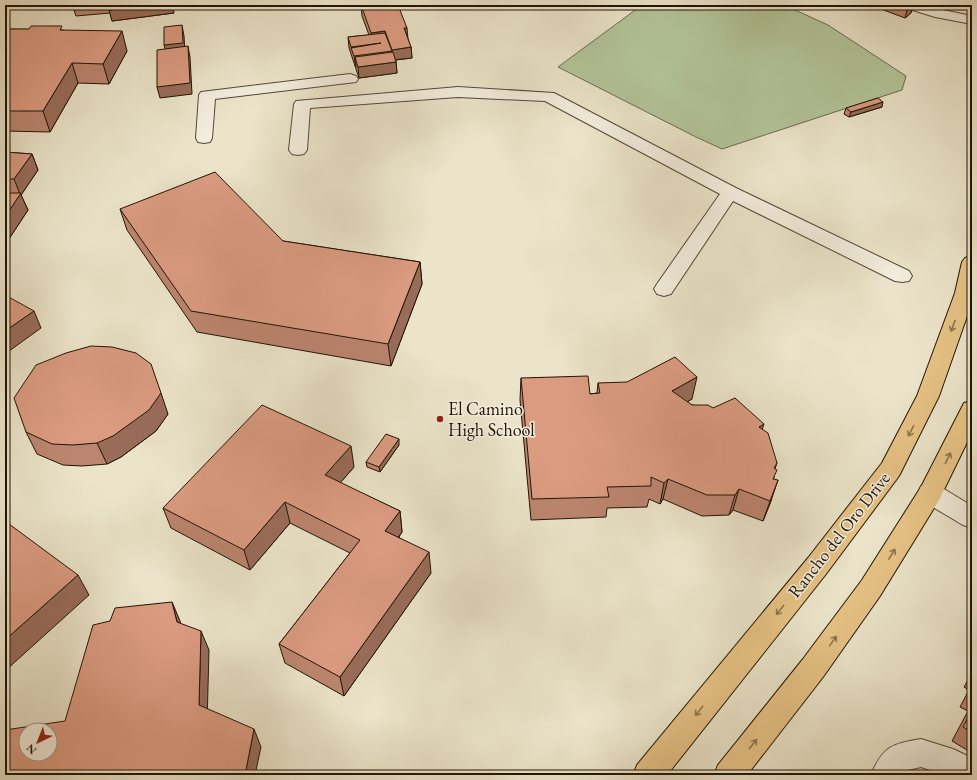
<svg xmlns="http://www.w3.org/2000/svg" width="977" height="780" font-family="'EB Garamond',serif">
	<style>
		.green { fill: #b3c59a; stroke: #6a6c4f }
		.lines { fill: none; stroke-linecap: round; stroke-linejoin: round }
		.minor-casing { stroke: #534836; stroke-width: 2 }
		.major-casing { stroke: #201404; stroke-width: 2 }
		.minor { fill: #f2eddd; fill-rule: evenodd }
		.major { fill: #e6c285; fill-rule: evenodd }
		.wall { fill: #bc856f; stroke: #201404 }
		.shaded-wall { fill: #996c5a; stroke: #201404 }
		.building { fill: #db9b81; stroke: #201404; fill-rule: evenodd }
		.oneway { stroke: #8d744b }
		.poi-dot { fill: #8f2418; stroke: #f2eddd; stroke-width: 1.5 }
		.labels { text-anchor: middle; stroke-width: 3; stroke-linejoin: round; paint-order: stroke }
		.poi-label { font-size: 18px; fill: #201404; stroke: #f2eddd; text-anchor: start }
		.street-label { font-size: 18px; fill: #201404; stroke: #f2eddd }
	</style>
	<rect width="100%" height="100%" fill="#ebe4ca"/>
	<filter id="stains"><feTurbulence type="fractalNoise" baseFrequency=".005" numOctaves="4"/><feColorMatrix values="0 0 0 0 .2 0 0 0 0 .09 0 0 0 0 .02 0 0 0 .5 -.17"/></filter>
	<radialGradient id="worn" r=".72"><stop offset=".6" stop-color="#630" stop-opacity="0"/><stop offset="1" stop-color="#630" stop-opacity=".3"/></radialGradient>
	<!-- green -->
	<polygon class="green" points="642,5 784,5 828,25 906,76 902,90 722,149 696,137 558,67"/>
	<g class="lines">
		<!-- minor casing -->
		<g class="minor-casing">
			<g id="minor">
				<polygon points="904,5 925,5 938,9 972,16 972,24 935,17 906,8"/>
				<polygon points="350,74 356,76 358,79 356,82 215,99 212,138 210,142 204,143 198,142 196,138 199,95 201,92"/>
				<polygon points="458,87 554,93 736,188 909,271 912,276 909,281 902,282 895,281 733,201 671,294 664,296 657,294 654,289 657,284 720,194 545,101 458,97 310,108 307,150 304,154 298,155 292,154 289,150 294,104 296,101"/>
				<polygon points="930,483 939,486 972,506 972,528 963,525 921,500 918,493 921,486"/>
				<path d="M921 739 953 749 972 758V775H945L921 767 908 770 904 775H871C883 746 892 744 921 739Z"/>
			</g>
		</g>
		<!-- major casing -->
		<g class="major-casing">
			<g id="major">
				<polygon points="972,256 972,302 939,396 899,476 826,574 667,775 633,775 637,765 808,558 882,463 917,396 955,293 962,262 965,258"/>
				<polygon points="972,401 972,432 939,500 880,596 823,677 747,775 714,775 718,765 803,659 862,580 921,487 964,403"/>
			</g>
		</g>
		<!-- minor -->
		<use href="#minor" class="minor"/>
		<!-- major -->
		<use href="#major" class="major"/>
	</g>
	<!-- wall -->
	<g class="wall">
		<polygon points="91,5 174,13 112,21 110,13 76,16 74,10"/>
		<polygon points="361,5 408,39 411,47 412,58 396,60 396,62 397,73 359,78 349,48 348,37 369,35 362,16"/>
		<polygon points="870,5 913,5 911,13 905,18"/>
		<polygon points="5,29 63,30 127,51 109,84 78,83 50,132 5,131"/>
		<polygon points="882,107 849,117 844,114 846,108"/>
		<polygon points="5,152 32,154 38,170 21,195 28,210 5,245"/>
		<polygon points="120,209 283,241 420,262 422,284 391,366 197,332 127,230"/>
		<polygon points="521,378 590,394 597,393 598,383 692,399 687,402 692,405 713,408 762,429 777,463 775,469 771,501 763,521 733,510 729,515 702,516 663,499 660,504 649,499 647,507 607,508 606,517 531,520 520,400"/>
		<polygon points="168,414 156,431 121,457 107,464 82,466 63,465 37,454 26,432"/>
		<polygon points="399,445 380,472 367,467 366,462"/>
		<polygon points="354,467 340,483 400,511 402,532 399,537 431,573 344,696 285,663 279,644 350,553 290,523 250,570 171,528 163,508"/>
		<polygon points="972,673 972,753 952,741 968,711 960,707 969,690 964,687"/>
	</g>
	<!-- shaded-wall -->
	<g class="shaded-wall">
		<polygon points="152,5 173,5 174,13 112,21 109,10"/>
		<polygon points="281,5 295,5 295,6 293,6 293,8 282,9"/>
		<polygon points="911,5 913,5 911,13 905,18 908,7"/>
		<polygon points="182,25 184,36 185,54 167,56 164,45"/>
		<polygon points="404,28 407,28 408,39"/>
		<polygon points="122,31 127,51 109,84 103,64"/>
		<polygon points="385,31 386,41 372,43 371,33"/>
		<polygon points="381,43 392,51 393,62 355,57 356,67 354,56 351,47"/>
		<polygon points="188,46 190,57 192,94 160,98 157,87"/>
		<polygon points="411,47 412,58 393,60 392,50"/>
		<polygon points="396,62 397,73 359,78 358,67"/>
		<polygon points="72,63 78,83 50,132 43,111"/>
		<polygon points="883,102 882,107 849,117 851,112"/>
		<polygon points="32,154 38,170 21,195 28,210 5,245 5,217 20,194 14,179"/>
		<polygon points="420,262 422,284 391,366 388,344"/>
		<polygon points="34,311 41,328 5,354 5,331"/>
		<polygon points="697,377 692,399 668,413 672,391"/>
		<polygon points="161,393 168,414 156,431 121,457 107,464 97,443"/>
		<polygon points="764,424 757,445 759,427"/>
		<polygon points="399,439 399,445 380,472 379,467"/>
		<polygon points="351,446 354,467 329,496 325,475"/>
		<polygon points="668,479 663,499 660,504 664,483"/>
		<polygon points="778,480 771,501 763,521 770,501"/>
		<polygon points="739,489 733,510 729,515 735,495"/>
		<polygon points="285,502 290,523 250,570 244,550"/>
		<polygon points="400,511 402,532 388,551 385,531"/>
		<polygon points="429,552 431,573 344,696 340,677"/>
		<polygon points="78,575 89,595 5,671 5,640"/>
		<polygon points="172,602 180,621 186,642 177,622"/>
		<polygon points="201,631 209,650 207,724 199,705"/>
		<polygon points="254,729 261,747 255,775 245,775"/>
	</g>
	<!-- building -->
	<g class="building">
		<polygon points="91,5 110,5 110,7 74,10 75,6"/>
		<polygon points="110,5 152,5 109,10"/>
		<polygon points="361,5 398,5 407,28 404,28 411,47 392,50 385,31 371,33"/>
		<polygon points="902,5 911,5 908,7"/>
		<polygon points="182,25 183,43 164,45 164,27"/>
		<polygon points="31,26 62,26 60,30 122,31 103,64 72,63 43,111 5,111 5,29 29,29"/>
		<polygon points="385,33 392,51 354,56 351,48 381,43 351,47 348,37"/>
		<polygon points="188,46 190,83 157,87 157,50"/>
		<polygon points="393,52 396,62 358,67 355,57"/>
		<polygon points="878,98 883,102 851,112 846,108"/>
		<polygon points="5,152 32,154 14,179 5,179"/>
		<polygon points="215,172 283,241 420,262 388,344 191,311 120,209"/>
		<polygon points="5,193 21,193 5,217"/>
		<polygon points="5,295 34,311 5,331"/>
		<polygon points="91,346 112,347 136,353 151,364 161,393 149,410 113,436 97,443 73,445 52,444 26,432 14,398 36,365 66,353"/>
		<polygon points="675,357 697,377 672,391 692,405 708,405 713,408 735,398 764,424 759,427 768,433 777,463 774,468 777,470 773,479 778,480 770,501 739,489 735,495 707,495 668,479 664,483 651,477 651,486 607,487 609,497 532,499 521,378 588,376 590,394 600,393 598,383 627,382"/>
		<polygon points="262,405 351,446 325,475 400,511 385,531 429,552 340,677 279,644 360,540 285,502 244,550 163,508"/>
		<polygon points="386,434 399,439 379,467 366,462"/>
		<polygon points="5,521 78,575 5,640"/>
		<path d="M172 602 177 622 201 631 199 705 254 729 245 775H5V730L65 721 93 625 110 621 115 608ZM26 730H50V754H26Z"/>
		<polygon points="972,710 972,732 963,727"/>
	</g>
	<!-- one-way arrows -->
	<defs><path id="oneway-shaft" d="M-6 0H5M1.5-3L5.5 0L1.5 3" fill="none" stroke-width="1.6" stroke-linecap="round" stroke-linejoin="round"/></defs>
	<g class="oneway">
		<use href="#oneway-shaft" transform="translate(953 326) rotate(110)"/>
		<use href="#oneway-shaft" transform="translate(911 431) rotate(117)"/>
		<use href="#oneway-shaft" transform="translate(948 458) rotate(-64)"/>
		<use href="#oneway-shaft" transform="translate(892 554) rotate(-58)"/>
		<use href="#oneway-shaft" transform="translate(780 610) rotate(129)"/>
		<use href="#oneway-shaft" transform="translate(833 641) rotate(-54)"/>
		<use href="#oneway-shaft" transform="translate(699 711) rotate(129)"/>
		<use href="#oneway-shaft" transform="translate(753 744) rotate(-52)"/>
	</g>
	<!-- markers -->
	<circle class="poi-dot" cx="440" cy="419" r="4"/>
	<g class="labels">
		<!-- poi labels -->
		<g class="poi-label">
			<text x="448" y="415">El Camino<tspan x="448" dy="21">High School</tspan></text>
		</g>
		<!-- street labels -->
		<g class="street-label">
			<text transform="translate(839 535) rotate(-52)" y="6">Rancho del Oro Drive</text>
		</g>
	</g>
	<!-- margin -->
	<rect width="977" height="780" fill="none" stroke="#ebe4ca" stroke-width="20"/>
	<rect x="6" y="6" width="965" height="768" fill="none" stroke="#201404" stroke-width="2"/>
	<rect x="10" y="10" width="957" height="760" fill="none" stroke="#201404"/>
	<!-- north arrow -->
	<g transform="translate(38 742) rotate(223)"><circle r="19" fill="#f2eddd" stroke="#9e9686"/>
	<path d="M0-3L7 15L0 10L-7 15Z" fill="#8f2418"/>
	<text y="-6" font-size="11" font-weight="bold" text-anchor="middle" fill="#201404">N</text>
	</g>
	<rect width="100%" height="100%" filter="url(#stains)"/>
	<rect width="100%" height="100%" fill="url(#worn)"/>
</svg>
